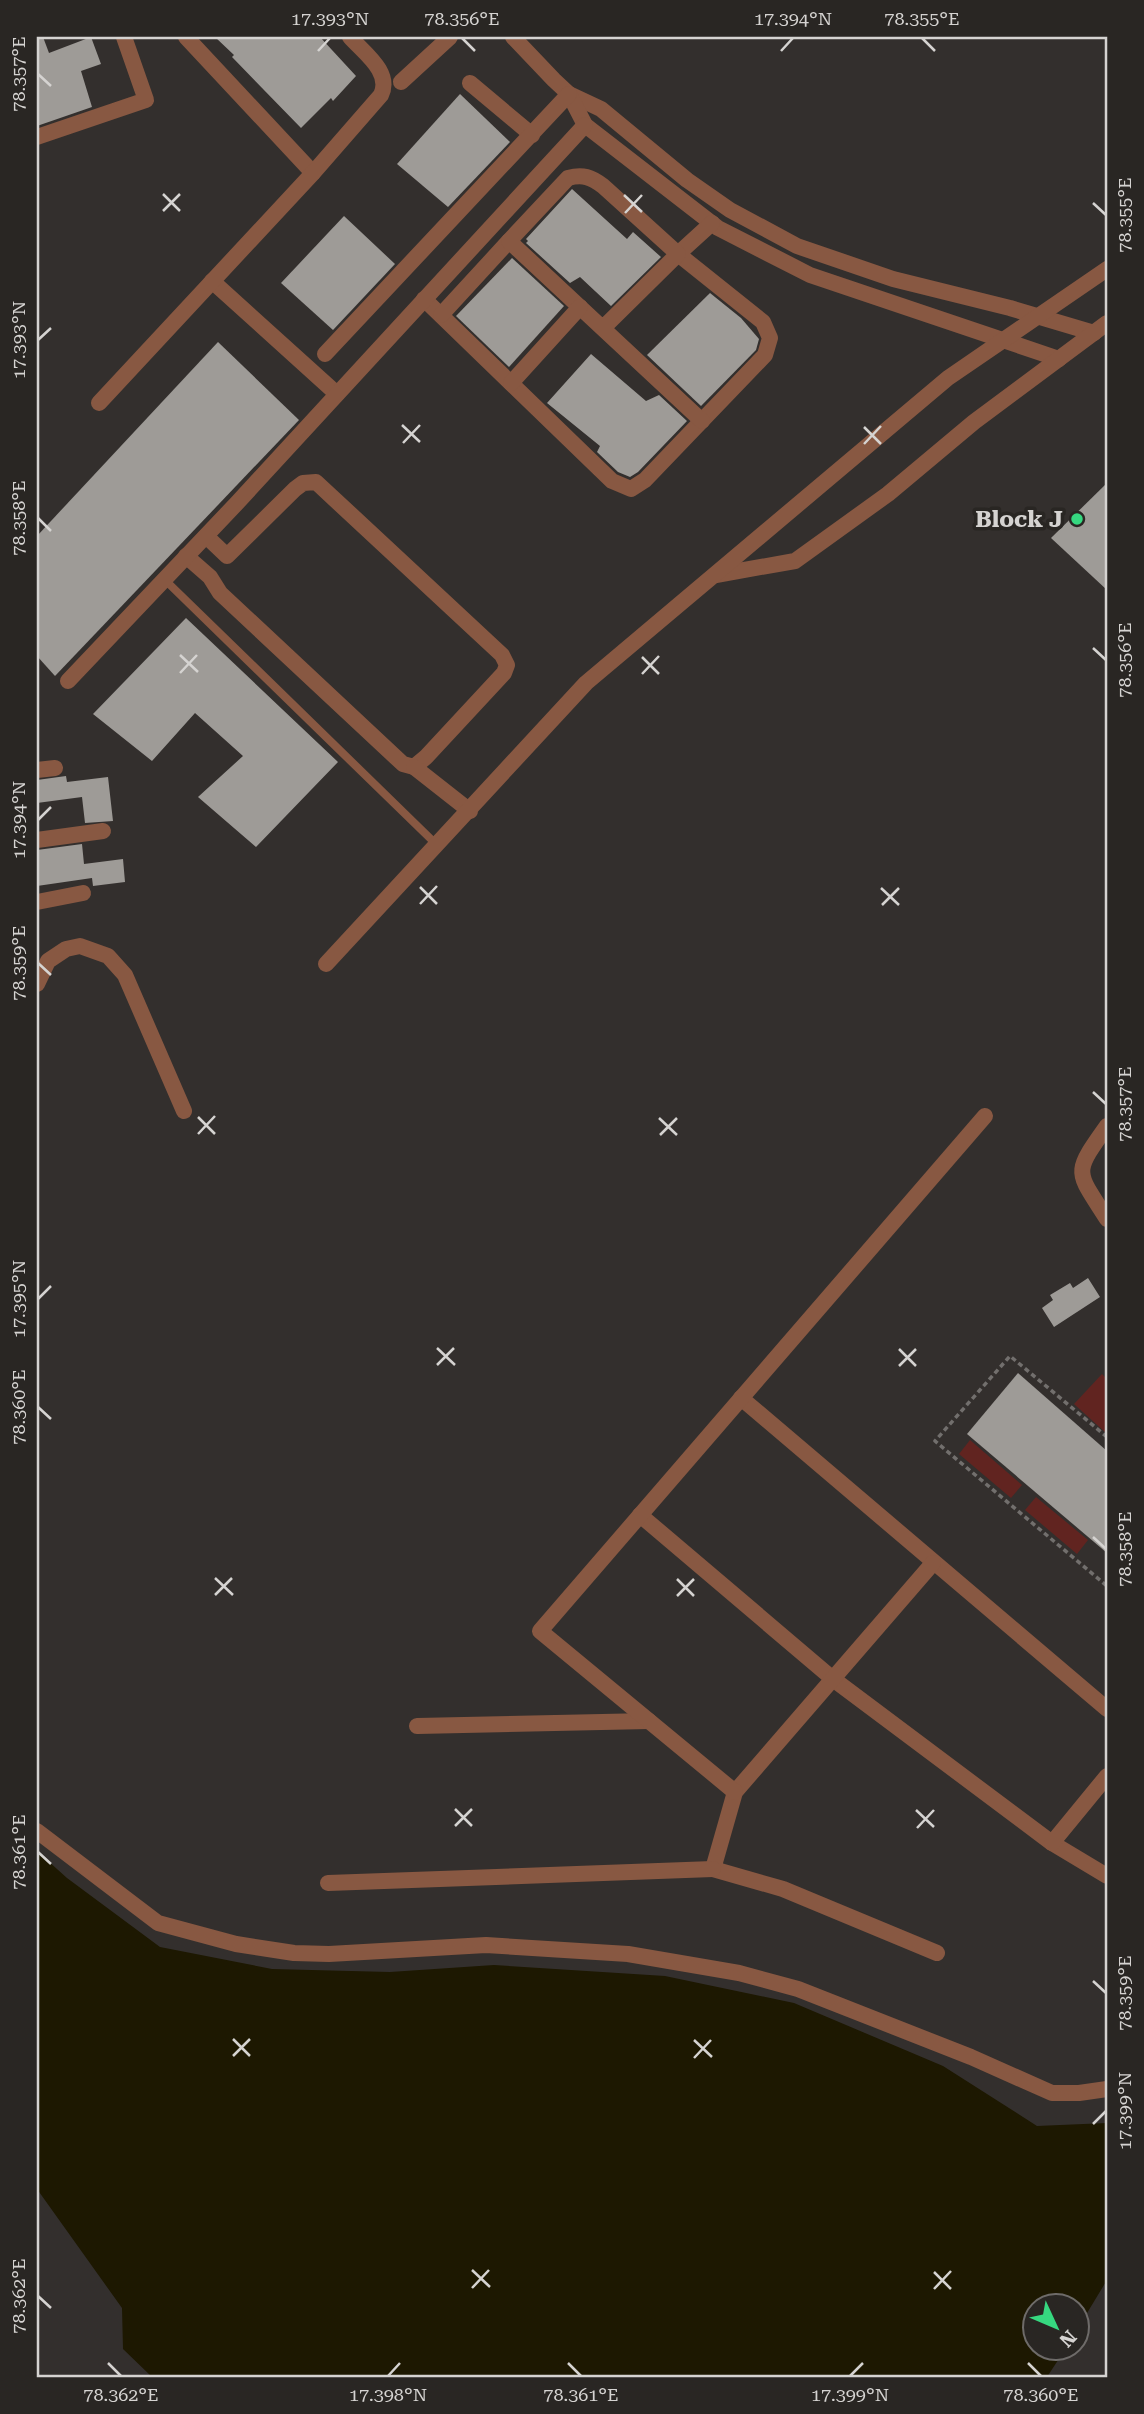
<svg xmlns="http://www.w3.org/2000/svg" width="1144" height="2414" font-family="'Roboto Serif',serif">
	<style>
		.green { fill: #612420 }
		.water { fill: #1d1801 }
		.building { fill: #9e9b97 }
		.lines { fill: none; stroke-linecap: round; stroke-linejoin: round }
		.path { stroke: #726f6d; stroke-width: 3.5; stroke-dasharray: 5 3.5; stroke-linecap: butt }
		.lane { stroke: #885842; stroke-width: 8 }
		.street { stroke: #885842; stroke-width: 16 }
		.ticks { fill: none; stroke: #d5d3d1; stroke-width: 2.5 }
		.poi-dot { fill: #36d880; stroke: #292623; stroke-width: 2.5 }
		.labels { text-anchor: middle; stroke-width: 7; stroke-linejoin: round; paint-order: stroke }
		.poi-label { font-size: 23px; font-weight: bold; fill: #d5d3d1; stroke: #292623; text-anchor: end }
		.neatline { fill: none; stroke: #d5d3d1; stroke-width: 2.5 }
		.ticks-label { font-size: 18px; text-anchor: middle; fill: #d5d3d1 }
	</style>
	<rect width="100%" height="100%" fill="#332f2d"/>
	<!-- green -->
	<g class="green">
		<polygon points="1102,1374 1107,1379 1106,1433 1074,1404"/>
		<polygon points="970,1440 1022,1485 1011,1498 959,1454"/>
		<polygon points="1036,1497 1088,1540 1077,1554 1025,1510"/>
	</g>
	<!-- water -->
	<polygon class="water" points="37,1851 67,1878 160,1947 272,1969 390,1972 494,1965 665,1976 794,2003 943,2066 1037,2126 1107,2123 1107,2280 1078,2328 1078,2306 1036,2306 1036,2348 1066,2348 1047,2377 152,2377 123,2349 122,2308 37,2189"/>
	<!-- building -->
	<g class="building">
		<polygon points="37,37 43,37 49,53 91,37 101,64 81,71 92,107 37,126"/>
		<polygon points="215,37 320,37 356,76 333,101 331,98 301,128 232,57 234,55"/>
		<polygon points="460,94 510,142 448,207 397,164"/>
		<polygon points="572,189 627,239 633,232 661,257 611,306 580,277 570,283 526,243 528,241 526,239"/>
		<polygon points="344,216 395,264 333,330 281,283"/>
		<polygon points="512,258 564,306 509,367 456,316"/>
		<polygon points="710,293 741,318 759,339 756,350 701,406 647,355"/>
		<polygon points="218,342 299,420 55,676 37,656 37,536"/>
		<polygon points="591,354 646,401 659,395 687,421 638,472 630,477 618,472 597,452 600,446 547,403"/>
		<polygon points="1107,483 1107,590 1051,538"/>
		<polygon points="186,618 338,762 256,847 198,797 243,756 195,713 152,761 93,714"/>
		<polygon points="66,776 67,782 108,777 113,821 85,823 82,797 37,803 37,780"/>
		<polygon points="82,844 84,864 123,859 125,882 93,886 92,878 37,886 37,850"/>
		<polygon points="1088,1278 1100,1297 1054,1327 1042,1308 1053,1300 1050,1295 1070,1283 1073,1288"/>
		<polygon points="1018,1373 1107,1451 1107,1553 967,1434"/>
	</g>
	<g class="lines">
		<!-- path -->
		<polyline class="path" points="1107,1437 1010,1356 935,1441 1107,1586"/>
		<!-- lane -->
		<polyline class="lane" points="164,579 438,846"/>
		<!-- street -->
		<g class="street">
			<polyline points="186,37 313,173"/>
			<polyline points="513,37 554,80 569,94 601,109 687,180 730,210 797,246 893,279 1010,308 1094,333"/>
			<polyline points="401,82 450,37"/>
			<polyline points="470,83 532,135"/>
			<polyline points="569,94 585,125 718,228 810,275 1059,359"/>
			<polyline points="37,137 146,100 124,37"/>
			<polyline points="212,281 337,394"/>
			<polyline points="424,299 612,481 631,489 645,480 765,355 770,338 763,322 678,254 712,223"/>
			<polyline points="441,315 509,241"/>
			<path d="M603 328 678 254 603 186C591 177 583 174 568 178L509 241 702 421"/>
			<polyline points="325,354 569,94"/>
			<polyline points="511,383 580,307"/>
			<path d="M99 403 313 173 381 95C392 72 364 53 350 37"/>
			<polyline points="186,556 210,577 220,593 403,764 414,767 426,757 504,673 507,665 502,655 316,482 303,483 295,489 227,556 206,536"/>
			<polyline points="716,575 795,561 888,494 974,422 1107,323"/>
			<polyline points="68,681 237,503 585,125"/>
			<polyline points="414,767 470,811"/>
			<polyline points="37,770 55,768"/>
			<polyline points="37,840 103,831"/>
			<polyline points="37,902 83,893"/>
			<polyline points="326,964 586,683 948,378 1107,269"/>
			<polyline points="37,984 48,961 66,949 80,946 108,956 125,975 184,1111"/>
			<path d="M1107 1126C1072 1175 1076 1170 1107 1219"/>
			<polyline points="741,1398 1107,1709"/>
			<polyline points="640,1515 833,1679 1052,1843 1107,1876"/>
			<polyline points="933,1563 735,1792 713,1869 783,1889 937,1953"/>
			<polyline points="417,1726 649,1721"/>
			<polyline points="735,1792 540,1631 985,1116"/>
			<polyline points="37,1831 158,1923 236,1944 294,1953 329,1954 486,1945 628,1954 739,1973 798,1989 971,2057 1052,2093 1079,2093 1107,2089"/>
			<polyline points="1052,1843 1107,1776"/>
			<polyline points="328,1883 713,1869"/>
		</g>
	</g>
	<!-- ticks -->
	<path class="ticks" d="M462 38 475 51M922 38 935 51M318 51 330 38M781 51 793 38M38 74 51 86M163 194 180 211M624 195 642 212M1093 203 1106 215M163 211 180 194M625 213 642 195M38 340 51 328M402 425 420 442M864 427 881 444M403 443 420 425M864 444 881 426M38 518 51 531M1093 648 1106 660M180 655 198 672M642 657 659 674M180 673 197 655M642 674 659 656M38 820 51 807M420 887 437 904M881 888 899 905M420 904 437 886M882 905 899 888M38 963 51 975M1093 1092 1106 1104M198 1117 215 1134M659 1118 677 1135M198 1134 215 1116M660 1135 677 1118M38 1299 51 1286M437 1348 455 1365M899 1349 916 1366M437 1365 454 1348M899 1366 916 1349M38 1407 51 1419M1093 1537 1106 1549M215 1578 233 1595M677 1579 694 1596M215 1595 232 1578M677 1596 694 1579M455 1809 472 1826M916 1810 934 1827M455 1826 472 1809M917 1828 934 1810M38 1852 51 1864M1093 1981 1106 1993M233 2039 250 2056M694 2040 712 2057M233 2056 250 2039M694 2058 711 2040M1093 2124 1106 2111M472 2270 490 2287M934 2272 951 2289M472 2288 489 2270M934 2289 951 2271M38 2296 51 2308M108 2363 121 2376M568 2363 581 2376M1028 2363 1041 2376M388 2376 400 2363M850 2376 863 2363"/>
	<!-- markers -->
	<circle class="poi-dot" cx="1077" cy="519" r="7"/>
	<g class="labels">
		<!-- poi labels -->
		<g class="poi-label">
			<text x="1063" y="527">Block J</text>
		</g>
	</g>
	<!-- border -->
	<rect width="1144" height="2414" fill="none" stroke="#292623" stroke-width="77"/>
	<!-- north arrow -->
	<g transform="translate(1056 2327) rotate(134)"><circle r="33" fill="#292623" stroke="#6e6b69" stroke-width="2"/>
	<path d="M0-5L12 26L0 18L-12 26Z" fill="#36d880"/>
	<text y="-10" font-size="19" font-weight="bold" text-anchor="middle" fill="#d5d3d1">N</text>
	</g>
	<rect x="38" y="38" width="1068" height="2338" class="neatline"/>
	<g class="ticks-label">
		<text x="330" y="25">17.393°N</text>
		<text x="462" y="25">78.356°E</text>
		<text x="793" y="25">17.394°N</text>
		<text x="922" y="25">78.355°E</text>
		<text transform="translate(19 74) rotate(-90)" y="6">78.357°E</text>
		<text transform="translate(1125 215) rotate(-90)" y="6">78.355°E</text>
		<text transform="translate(19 340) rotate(-90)" y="6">17.393°N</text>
		<text transform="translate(19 518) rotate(-90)" y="6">78.358°E</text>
		<text transform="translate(1125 660) rotate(-90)" y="6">78.356°E</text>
		<text transform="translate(19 820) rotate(-90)" y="6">17.394°N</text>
		<text transform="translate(19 963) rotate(-90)" y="6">78.359°E</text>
		<text transform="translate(1125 1104) rotate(-90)" y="6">78.357°E</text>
		<text transform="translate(19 1299) rotate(-90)" y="6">17.395°N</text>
		<text transform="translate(19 1407) rotate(-90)" y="6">78.360°E</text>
		<text transform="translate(1125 1549) rotate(-90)" y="6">78.358°E</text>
		<text transform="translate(19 1852) rotate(-90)" y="6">78.361°E</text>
		<text transform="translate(1125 1993) rotate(-90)" y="6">78.359°E</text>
		<text transform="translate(1125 2111) rotate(-90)" y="6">17.399°N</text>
		<text transform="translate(19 2296) rotate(-90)" y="6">78.362°E</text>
		<text x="121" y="2401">78.362°E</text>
		<text x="388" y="2401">17.398°N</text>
		<text x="581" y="2401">78.361°E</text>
		<text x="850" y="2401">17.399°N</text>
		<text x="1041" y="2401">78.360°E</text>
	</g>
</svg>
